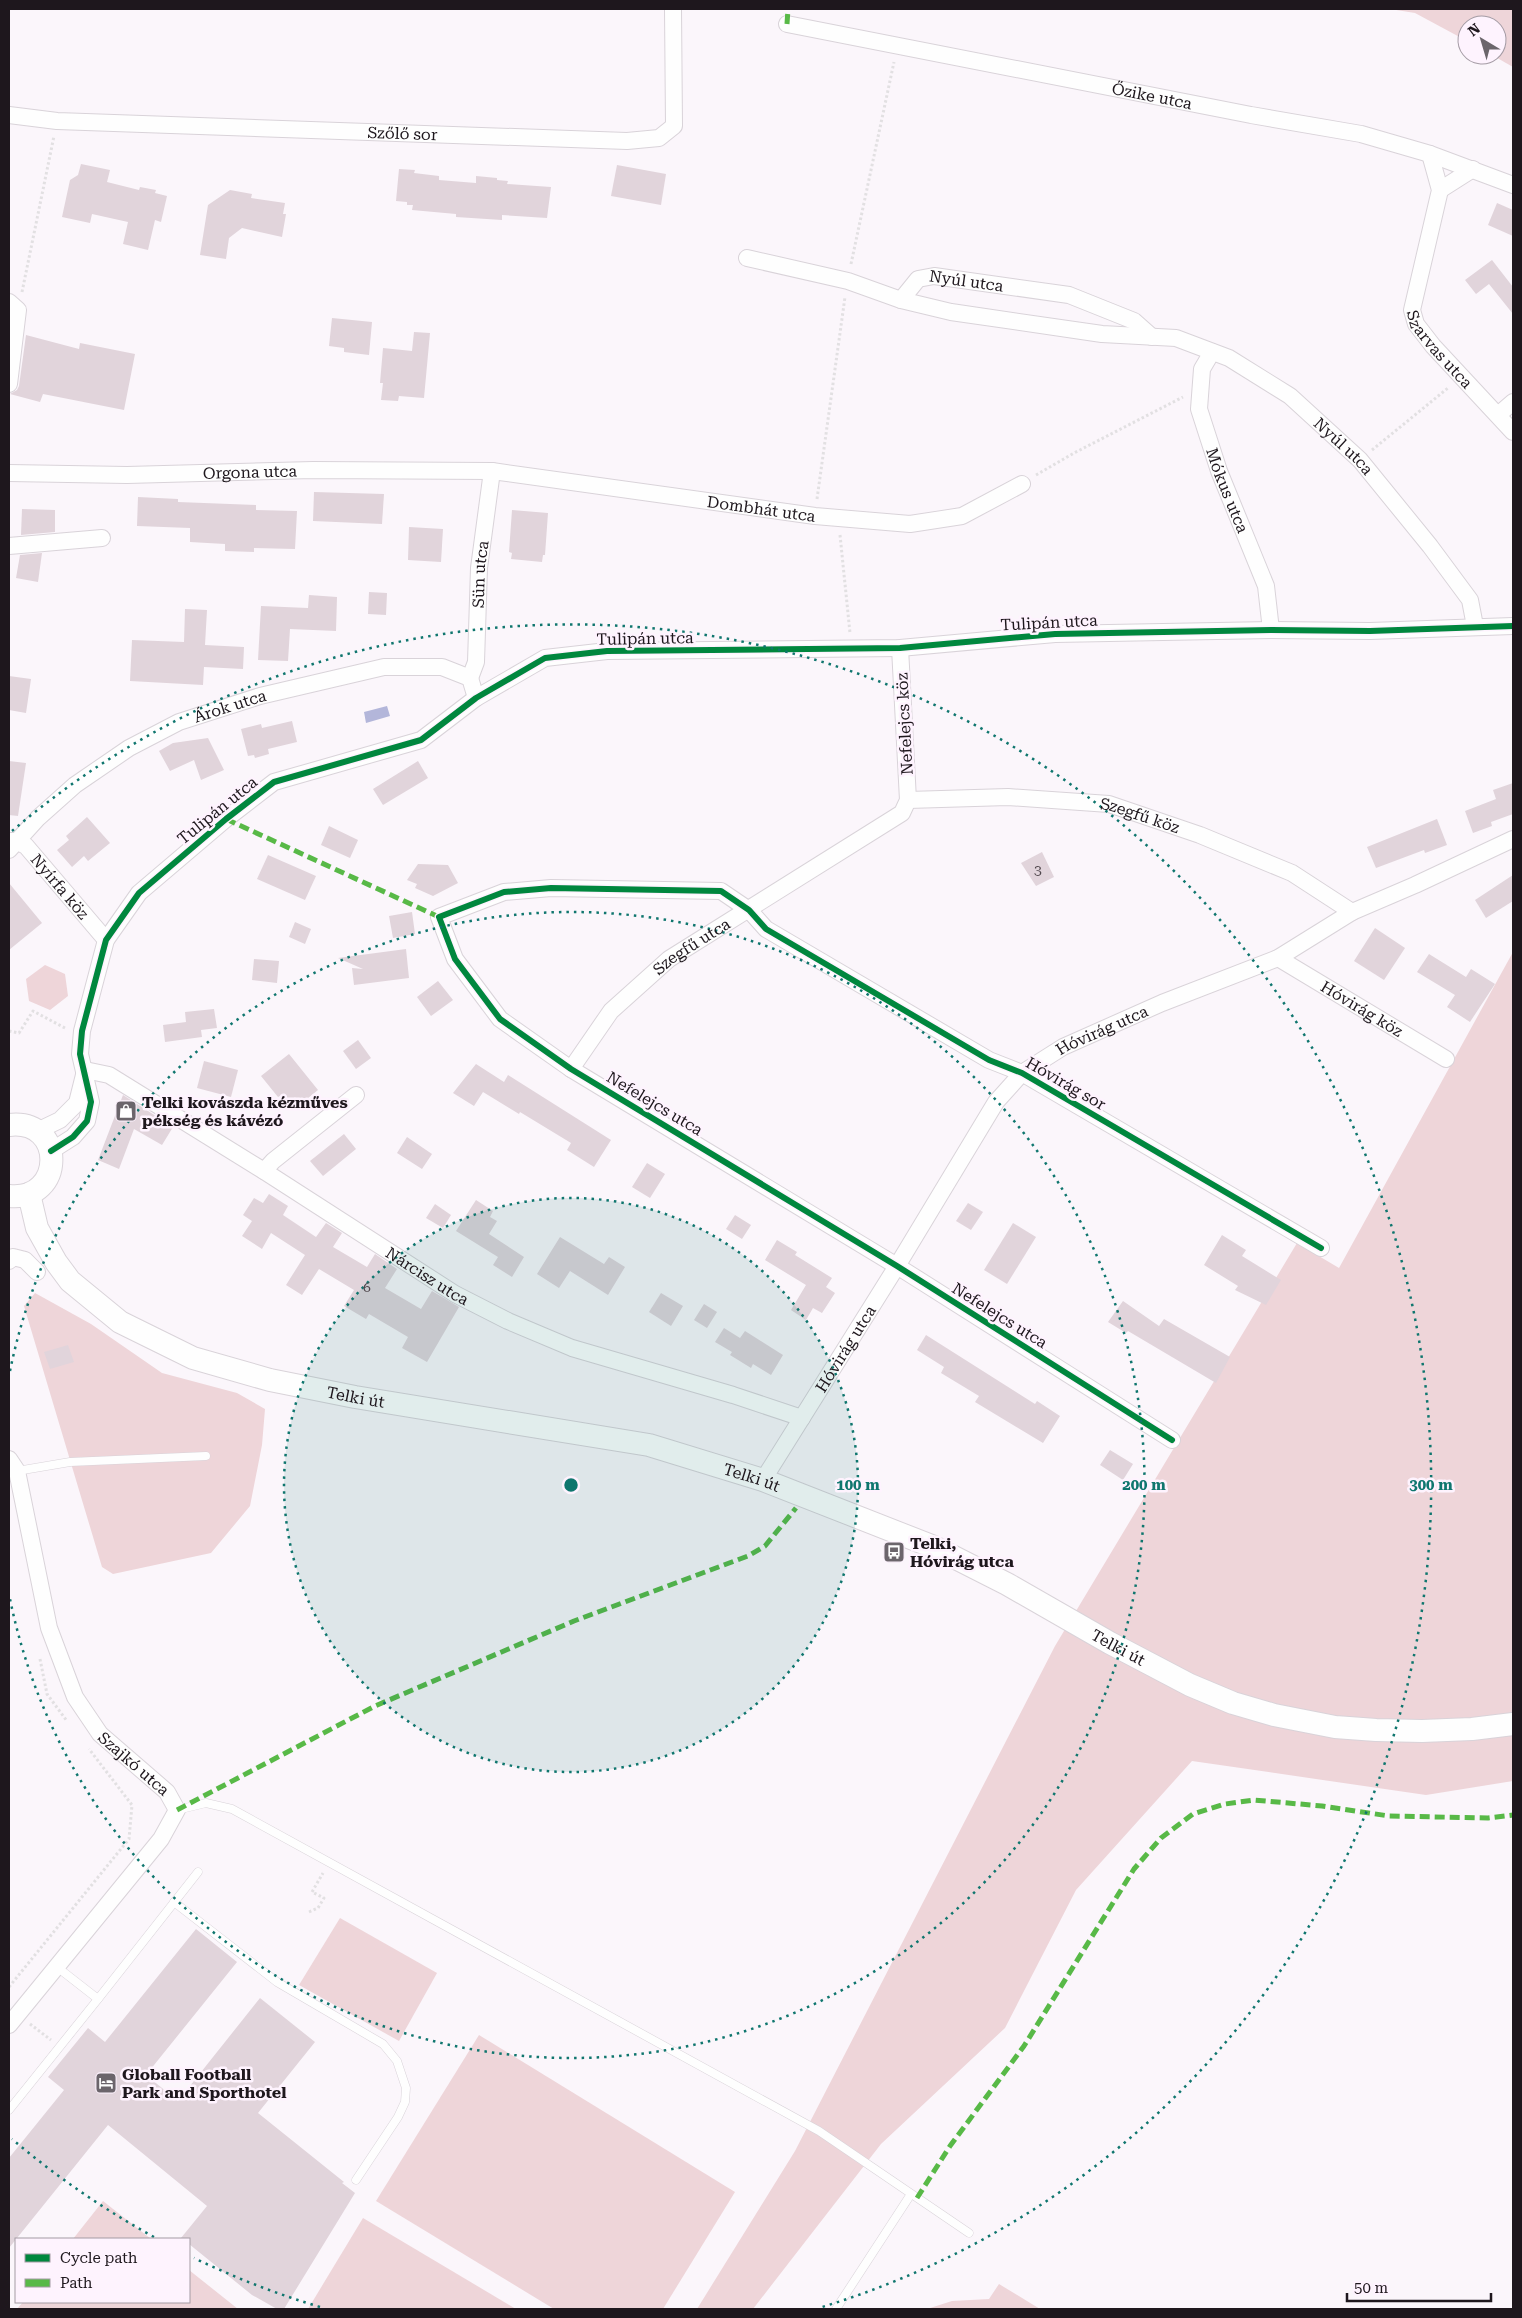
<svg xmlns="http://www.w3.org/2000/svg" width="1522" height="2318" font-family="'Roboto Serif',serif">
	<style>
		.green { fill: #eed5d9 }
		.water { fill: #b3b6da }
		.building { fill: #e1d4db }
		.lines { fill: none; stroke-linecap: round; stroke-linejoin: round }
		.service-casing { stroke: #d9d3d9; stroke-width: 9 }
		.minor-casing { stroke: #d9d3d9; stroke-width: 18 }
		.secondary-casing { stroke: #d9d3d9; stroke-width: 24 }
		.path { stroke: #e2e0e2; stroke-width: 3; stroke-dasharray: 2.5 2.5; stroke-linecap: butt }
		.service { stroke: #fefefe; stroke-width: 8 }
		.minor { stroke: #fefefe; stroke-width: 16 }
		.secondary { stroke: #fefefe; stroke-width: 22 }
		.quiet { stroke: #58b947; stroke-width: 5; stroke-dasharray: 10 5; stroke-linecap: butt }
		.cycleway-casing { stroke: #fef3fe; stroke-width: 9 }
		.cycleway { stroke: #00873e; stroke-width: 6 }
		.ring { fill: none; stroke: #0f766e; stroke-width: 2.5; stroke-dasharray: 2.5 5 }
		.labels { text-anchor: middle; stroke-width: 5; stroke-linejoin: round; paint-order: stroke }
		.number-label { font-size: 14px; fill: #4f464c }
		.street-label { font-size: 16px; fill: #1e171d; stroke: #fef3fe }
		.poi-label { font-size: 16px; font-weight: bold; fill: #1e171d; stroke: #fef3fe; text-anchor: start }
		.centre { fill: #0f766e; stroke: #fef3fe; stroke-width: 2.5 }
		.ring-label { font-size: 15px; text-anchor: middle; font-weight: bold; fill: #0f766e; stroke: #fef3fe; stroke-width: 5; stroke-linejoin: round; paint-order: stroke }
	</style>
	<rect width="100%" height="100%" fill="#fbf6fb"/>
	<!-- green -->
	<g class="green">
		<polygon points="1390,9 1513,9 1513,67 1492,55 1497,55 1497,25 1467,25 1467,41 1415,13"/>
		<polygon points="1513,952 1513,1781 1426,1795 1192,1761 1076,1890 1005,2028 881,2144 753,2309 697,2309 795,2151 1055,1646 1297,1243 1339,1268"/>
		<polygon points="45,965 65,974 68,996 50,1010 29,1001 26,979"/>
		<polygon points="35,1293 91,1324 162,1373 237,1393 265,1409 262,1445 250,1506 211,1553 113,1574 102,1567 24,1306"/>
		<polygon points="340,1918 437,1973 399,2041 299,1985"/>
		<polygon points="479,2035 735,2192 663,2309 554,2309 376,2201"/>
		<polygon points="103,2201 151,2239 73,2239"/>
		<polygon points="363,2218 516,2309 308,2309"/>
		<polygon points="189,2270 238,2309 17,2309 23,2302 189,2302"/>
		<polygon points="999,2284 1040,2309 927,2309 952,2301 989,2299"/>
	</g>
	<!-- water -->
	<polygon class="water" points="387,706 390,716 366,723 364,712"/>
	<!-- building -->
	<g class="building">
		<polygon points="81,164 110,170 107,182 139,190 140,187 156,190 155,193 167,196 161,222 155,220 148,250 123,244 128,222 92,214 90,223 62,217 70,180 78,175"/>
		<polygon points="617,165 666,174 661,205 611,196"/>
		<polygon points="399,169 415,170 414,173 439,176 439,180 476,183 476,176 497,178 497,180 508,181 507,184 551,187 547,218 502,215 502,220 456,217 456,214 412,210 413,205 407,205 407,202 396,201"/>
		<polygon points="230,190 252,194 251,198 285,203 283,214 286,214 282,237 242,228 229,238 226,259 200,255 208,205"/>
		<polygon points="1497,203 1513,210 1513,236 1488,225"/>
		<polygon points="1492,260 1513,287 1513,314 1489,284 1476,294 1465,280"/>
		<polygon points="332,318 372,322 369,355 344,352 344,348 329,346"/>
		<polygon points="414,332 430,333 424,398 399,396 398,401 381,400 383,383 380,383 383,348 412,351"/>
		<polygon points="26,335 79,349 80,343 135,354 124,410 43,394 40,402 10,394 17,390 19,386"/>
		<polygon points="314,492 384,494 382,524 313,521"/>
		<polygon points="138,497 178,499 178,502 256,505 256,510 297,511 295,549 254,548 254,552 225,551 225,544 190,542 190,528 137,526"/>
		<polygon points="22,509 55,510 55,532 21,535"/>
		<polygon points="512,510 548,513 545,555 543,555 542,562 511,559 512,553 509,552"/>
		<polygon points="409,527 443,529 441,562 408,560"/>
		<polygon points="42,553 38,582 16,578 20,555"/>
		<polygon points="369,592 387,593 386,615 368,614"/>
		<polygon points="309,595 337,597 336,631 290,629 288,661 258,660 261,606 308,608"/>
		<polygon points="185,609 207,610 205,645 244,647 243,669 204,667 203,685 130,681 132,640 184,642"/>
		<polygon points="9,676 31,679 26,713 9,710"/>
		<polygon points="292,721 297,742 268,749 269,754 255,758 254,755 248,756 241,729 261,724 262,728"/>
		<polygon points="208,738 224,770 201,780 194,760 170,771 159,751 173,743"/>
		<polygon points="9,761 26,763 18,816 9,815"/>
		<polygon points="418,761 428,778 383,805 373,789"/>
		<polygon points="1513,783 1513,814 1491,822 1492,826 1473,833 1465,811 1496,799 1493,790"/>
		<polygon points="87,817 110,843 88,861 84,856 72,867 57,850 69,840 66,836"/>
		<polygon points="1437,819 1447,845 1425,853 1424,850 1376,868 1367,847"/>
		<polygon points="329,826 358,840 350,858 321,845"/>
		<polygon points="1042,852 1054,877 1036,886 1021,863"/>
		<polygon points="268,855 316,876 305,900 257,879"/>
		<polygon points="418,864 448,865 458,883 433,896 415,888 417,884 407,880"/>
		<polygon points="1513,875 1513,901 1486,918 1475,900"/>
		<polygon points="9,883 42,923 9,950"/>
		<polygon points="412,912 415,934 393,938 389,916"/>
		<polygon points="295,922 311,929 305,944 289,937"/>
		<polygon points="1375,928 1405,948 1384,980 1354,961"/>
		<polygon points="406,949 409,978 354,985 352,968 363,969 338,958"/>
		<polygon points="1429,954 1466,977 1471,969 1495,984 1470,1022 1447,1007 1455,995 1417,972"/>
		<polygon points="254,959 279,961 277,983 252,980"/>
		<polygon points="438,981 453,1000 431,1016 417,997"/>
		<polygon points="214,1009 217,1028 201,1030 202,1037 165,1042 163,1025 186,1022 185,1012"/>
		<polygon points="358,1040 371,1058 356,1069 343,1051"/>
		<polygon points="289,1054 318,1090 297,1107 292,1101 287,1105 280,1096 278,1097 261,1076"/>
		<polygon points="204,1061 238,1070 231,1097 197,1088"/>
		<polygon points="476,1064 504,1082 508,1075 611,1140 594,1167 567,1150 571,1143 520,1112 519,1114 483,1092 474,1106 453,1093"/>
		<polygon points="123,1095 173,1127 162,1145 134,1129 119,1169 98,1160"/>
		<polygon points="344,1134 356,1149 323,1176 310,1161"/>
		<polygon points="407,1137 432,1154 422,1169 397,1153"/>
		<polygon points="647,1163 665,1174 650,1198 632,1187"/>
		<polygon points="269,1194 288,1206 283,1215 316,1237 326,1223 342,1233 333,1247 367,1267 375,1254 397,1269 385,1288 421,1309 432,1291 459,1307 427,1362 402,1348 408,1337 369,1314 366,1319 344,1306 354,1290 319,1269 302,1295 286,1285 305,1255 271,1233 262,1249 242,1236 252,1221 243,1215 254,1198 263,1203"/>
		<polygon points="476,1200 493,1211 490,1217 497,1221 489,1234 524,1257 512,1277 493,1265 498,1257 456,1231"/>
		<polygon points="968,1203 983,1212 971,1230 956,1221"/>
		<polygon points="435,1204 451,1215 443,1228 426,1218"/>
		<polygon points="735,1215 751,1225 742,1239 726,1229"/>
		<polygon points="1013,1223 1036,1237 1007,1284 984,1270"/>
		<polygon points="1222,1235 1246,1250 1242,1256 1281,1280 1266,1305 1235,1290 1238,1286 1204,1265"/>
		<polygon points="560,1237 604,1264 609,1257 625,1267 608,1295 570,1271 559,1288 537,1274"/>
		<polygon points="777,1240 797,1252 795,1255 832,1278 826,1287 835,1293 822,1313 813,1308 806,1320 791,1310 806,1285 765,1260"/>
		<polygon points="661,1293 683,1306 671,1326 649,1312"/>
		<polygon points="1123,1301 1159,1326 1164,1319 1230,1357 1216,1383 1128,1331 1126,1333 1108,1322"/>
		<polygon points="704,1304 717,1312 707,1328 694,1320"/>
		<polygon points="724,1328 740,1338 745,1331 783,1355 771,1375 753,1364 751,1368 730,1355 732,1352 715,1342"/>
		<polygon points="926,1335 1035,1404 1037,1401 1060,1416 1043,1443 975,1402 979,1396 941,1373 944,1367 917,1350"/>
		<polygon points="68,1345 74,1362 50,1369 44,1352"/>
		<polygon points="1110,1450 1133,1464 1123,1480 1100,1465"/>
		<polygon points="196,1929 237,1962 146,2075 178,2101 260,1998 315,2042 258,2113 344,2182 342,2183 355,2193 284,2309 277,2309 252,2295 189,2244 189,2239 181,2238 207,2206 108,2125 9,2248 9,2158 64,2090 48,2077 88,2028 105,2042"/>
	</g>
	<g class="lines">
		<!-- service casing -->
		<g class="service-casing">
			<g id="service">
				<polyline points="17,1471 70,1462 206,1456"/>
				<polyline points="177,1810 206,1803 232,1809 819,2131 969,2233"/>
				<polyline points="174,1902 277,1982 383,2044 397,2061 406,2088 405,2102 398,2117 356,2180"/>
				<polyline points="57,1967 98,1999 198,1872"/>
				<polyline points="9,2110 98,1999"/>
				<polyline points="836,2309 911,2194"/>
			</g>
		</g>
		<!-- minor casing -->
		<g class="minor-casing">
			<g id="minor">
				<path id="s1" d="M787 24 1251 115 1361 134 1430 154 1513 185"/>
				<path id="s2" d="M9 115 57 121 627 141 659 138 674 126 673 9"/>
				<path id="s3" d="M1430 154 1440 190 1412 310 1416 324 1433 346 1513 432"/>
				<polyline points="1440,190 1473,169"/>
				<path id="s4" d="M747 258 848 281 901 300 951 312 1102 334 1176 338 1229 358 1290 396 1360 460 1430 546 1470 600 1475 626"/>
				<path id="s5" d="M901 300 918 279 934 276 1069 295 1134 321 1152 337"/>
				<polyline points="9,302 18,310 9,384"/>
				<path id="s6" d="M1212 352 1202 369 1199 409 1219 471 1266 586 1271 630"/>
				<polyline points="1498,415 1513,402"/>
				<path id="s7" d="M9 473 127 475 313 470 492 471 815 516 910 524 962 516 1022 484"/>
				<polyline points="9,546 102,538"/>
				<path id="s8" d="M470 678 476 662 479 568 492 471"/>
				<path id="s9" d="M908 800 1008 797 1109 804 1200 835 1292 873 1352 912"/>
				<path id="s10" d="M9 841H16L26 846 106 940"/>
				<path id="s11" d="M9 850 38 818 75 785 129 748 179 722 260 696 384 667H442L470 678 476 698"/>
				<path id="s12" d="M1278 958 1446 1059"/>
				<path id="s13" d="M571 1069 611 1011 669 959 902 813 908 800 900 648"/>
				<path id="s14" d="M85 1070 109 1075 264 1171 455 1294 508 1321 572 1348 733 1395 802 1418"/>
				<polyline points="37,1131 60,1120 77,1103 84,1075"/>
				<polyline points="51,1151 73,1137 87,1121 91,1102 80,1054 82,1031 106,940 139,893 226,819 274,782 421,740 476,698 545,658 607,651 900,648 1055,634 1271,630 1370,631 1513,626"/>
				<polyline points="264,1171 273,1161 356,1095"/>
				<polyline points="9,1261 13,1257 25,1260 37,1272"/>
				<polyline points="1172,1440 897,1266 571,1069 500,1019 455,959 439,917 504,892 551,888 721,891 749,910 766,929 989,1060 1022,1073 1321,1248"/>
				<path id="s15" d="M9 1459 17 1471 49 1628 75 1697 100 1734 167 1792 177 1810 161 1839 9 2025"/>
				<path id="s16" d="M763 1480 897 1266 996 1102 1022 1073 1063 1047 1162 1003 1278 958 1352 912 1415 885 1513 839"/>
			</g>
		</g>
		<!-- secondary casing -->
		<g class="secondary-casing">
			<g id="secondary">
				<path d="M9 1125C66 1118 65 1202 9 1196"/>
				<path id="s17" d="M29 1194 37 1228 56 1262 70 1281 120 1322 193 1358 270 1380 355 1397 649 1445 763 1480 934 1547 1007 1584 1110 1643 1190 1685 1233 1703 1274 1715 1335 1727 1376 1730 1422 1731 1472 1729 1513 1724"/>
			</g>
		</g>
		<!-- path -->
		<g class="path">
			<polyline points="851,264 894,62"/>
			<polyline points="22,292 54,136"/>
			<polyline points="1372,450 1448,388"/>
			<polyline points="1036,475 1074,453 1183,397"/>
			<polyline points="817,499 845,297"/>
			<polyline points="840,535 850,633"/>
			<polyline points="9,1031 19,1033 33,1011 65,1028"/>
			<polyline points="40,1659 47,1694 67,1721"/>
			<polyline points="309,1912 318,1908 324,1898 312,1892 323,1873"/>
			<polyline points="9,1987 129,1839 132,1805 89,1749"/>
			<polyline points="30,2024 51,2040"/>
		</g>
		<!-- service -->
		<use href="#service" class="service"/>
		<!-- minor -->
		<use href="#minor" class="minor"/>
		<!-- secondary -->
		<use href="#secondary" class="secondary"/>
		<!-- quiet -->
		<g class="quiet">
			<polyline points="787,24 788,9"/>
			<polyline points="226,819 439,917"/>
			<polyline points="177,1810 375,1706 574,1621 748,1556 765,1546 796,1508"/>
			<polyline points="917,2198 950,2146 1024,2046 1134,1869 1161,1838 1193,1814 1225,1804 1254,1800 1322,1806 1389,1816 1488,1818 1513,1815"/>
		</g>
		<!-- cycleway casing -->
		<g class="cycleway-casing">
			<g id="cycleway">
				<polyline points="51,1151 73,1137 87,1121 91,1102 80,1054 82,1031 106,940 139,893 226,819 274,782 421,740 476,698 545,658 607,651 900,648 1055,634 1271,630 1370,631 1513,626"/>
				<polyline points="1172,1440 897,1266 571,1069 500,1019 455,959 439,917 504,892 551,888 721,891 749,910 766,929 989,1060 1022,1073 1321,1248"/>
			</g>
		</g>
		<!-- cycleway -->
		<use href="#cycleway" class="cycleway"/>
	</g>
	<!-- distance rings -->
	<circle cx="571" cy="1485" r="287" fill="#0f766e" fill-opacity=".12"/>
	<g class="ring">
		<circle cx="571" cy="1485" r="287"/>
		<path d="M10 1371A573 573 0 1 1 10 1599"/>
		<path d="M320 2307A860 860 0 0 1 194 2258M154 2237A860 860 0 0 1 12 2139M12 831A860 860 0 1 1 822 2307"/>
	</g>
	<!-- icons -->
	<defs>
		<g id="shop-square" transform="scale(1.125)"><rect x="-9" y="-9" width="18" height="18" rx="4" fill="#6b656b" stroke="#fef3fe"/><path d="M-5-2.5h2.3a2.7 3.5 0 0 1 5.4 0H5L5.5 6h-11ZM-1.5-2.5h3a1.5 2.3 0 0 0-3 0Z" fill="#fff"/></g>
		<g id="bus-square" transform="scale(1.125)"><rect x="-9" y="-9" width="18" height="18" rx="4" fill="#6b656b" stroke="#fef3fe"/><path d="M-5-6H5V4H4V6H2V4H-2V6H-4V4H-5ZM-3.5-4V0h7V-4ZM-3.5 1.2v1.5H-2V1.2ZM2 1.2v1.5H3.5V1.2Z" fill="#fff"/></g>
		<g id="hotel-square" transform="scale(1.125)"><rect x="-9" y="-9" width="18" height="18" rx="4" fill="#6b656b" stroke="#fef3fe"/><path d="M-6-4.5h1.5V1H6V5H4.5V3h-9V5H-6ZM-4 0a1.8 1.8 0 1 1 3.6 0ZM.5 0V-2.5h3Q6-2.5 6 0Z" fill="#fff"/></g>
	</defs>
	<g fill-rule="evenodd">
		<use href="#shop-square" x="126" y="1111"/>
		<use href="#bus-square" x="894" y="1552"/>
		<use href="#hotel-square" x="106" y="2083"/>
	</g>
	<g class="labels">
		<!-- number labels -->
		<g class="number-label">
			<text x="1038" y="875">3</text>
			<text x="367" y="1292">6</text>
		</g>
		<!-- street labels -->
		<g class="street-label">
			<text dy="6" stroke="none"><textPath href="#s1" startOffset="372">Őzike utca</textPath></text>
			<text dy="6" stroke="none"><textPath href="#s2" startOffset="394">Szőlő sor</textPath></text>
			<text dy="6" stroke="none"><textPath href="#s5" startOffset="76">Nyúl utca</textPath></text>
			<text dy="6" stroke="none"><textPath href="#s3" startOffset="209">Szarvas utca</textPath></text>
			<text dy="6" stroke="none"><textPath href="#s4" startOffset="640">Nyúl utca</textPath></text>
			<text dy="6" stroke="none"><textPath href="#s7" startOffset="241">Orgona utca</textPath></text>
			<text dy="6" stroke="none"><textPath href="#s6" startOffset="146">Mókus utca</textPath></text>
			<text dy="6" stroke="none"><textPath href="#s7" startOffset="755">Dombhát utca</textPath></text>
			<text dy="6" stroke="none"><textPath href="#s8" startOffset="105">Sün utca</textPath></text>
			<text transform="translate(1049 622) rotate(-3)" y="6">Tulipán utca</text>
			<text transform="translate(645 638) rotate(-1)" y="6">Tulipán utca</text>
			<text dy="6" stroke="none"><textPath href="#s11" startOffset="268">Árok utca</textPath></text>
			<text transform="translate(904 724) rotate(-93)" y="6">Nefelejcs köz</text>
			<text transform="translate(217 810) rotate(-39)" y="6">Tulipán utca</text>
			<text dy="6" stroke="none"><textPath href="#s9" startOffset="234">Szegfű köz</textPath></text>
			<text dy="6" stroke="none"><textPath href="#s10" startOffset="71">Nyírfa köz</textPath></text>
			<text dy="6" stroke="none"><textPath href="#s13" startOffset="174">Szegfű utca</textPath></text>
			<text dy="6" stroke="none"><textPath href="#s12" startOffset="98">Hóvirág köz</textPath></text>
			<text dy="6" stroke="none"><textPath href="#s16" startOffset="574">Hóvirág utca</textPath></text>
			<text transform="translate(1066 1083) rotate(30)" y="6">Hóvirág sor</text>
			<text transform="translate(655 1103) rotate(31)" y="6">Nefelejcs utca</text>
			<text dy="6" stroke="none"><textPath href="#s14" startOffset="401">Nárcisz utca</textPath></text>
			<text transform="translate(1000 1315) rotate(32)" y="6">Nefelejcs utca</text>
			<text dy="6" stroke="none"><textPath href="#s16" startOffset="155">Hóvirág utca</textPath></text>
			<text dy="6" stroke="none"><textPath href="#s17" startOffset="411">Telki út</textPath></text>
			<text dy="6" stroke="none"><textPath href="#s17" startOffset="816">Telki út</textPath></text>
			<text dy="6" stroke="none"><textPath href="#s17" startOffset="1221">Telki út</textPath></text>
			<text dy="6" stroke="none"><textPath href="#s15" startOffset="338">Szajkó utca</textPath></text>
		</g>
		<!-- poi labels -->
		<g class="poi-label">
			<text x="142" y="1108">Telki kovászda kézműves<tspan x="142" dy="18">pékség és kávézó</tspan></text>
			<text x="910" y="1549">Telki,<tspan x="910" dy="18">Hóvirág utca</tspan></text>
			<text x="122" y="2080">Globall Football<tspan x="122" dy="18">Park and Sporthotel</tspan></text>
		</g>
	</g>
	<circle cx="571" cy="1485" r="8" class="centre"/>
	<g class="ring-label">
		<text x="858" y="1490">100 m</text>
		<text x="1144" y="1490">200 m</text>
		<text x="1431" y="1490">300 m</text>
	</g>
	<!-- border -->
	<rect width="1522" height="2318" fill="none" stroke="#1e171d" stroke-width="20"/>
	<!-- legend -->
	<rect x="15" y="2238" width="175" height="65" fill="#fef3fe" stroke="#a49ba4"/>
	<rect x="25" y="2254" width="25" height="8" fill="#00873e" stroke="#a49ba4"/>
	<text x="60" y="2263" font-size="15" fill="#1e171d">Cycle path</text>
	<rect x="25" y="2279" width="25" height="8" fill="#58b947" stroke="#a49ba4"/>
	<text x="60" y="2288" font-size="15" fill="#1e171d">Path</text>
	<!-- north arrow -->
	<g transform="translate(1482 40) rotate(322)"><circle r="24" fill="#fef3fe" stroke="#a49ba4"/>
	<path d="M0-4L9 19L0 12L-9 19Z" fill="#6b656b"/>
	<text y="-8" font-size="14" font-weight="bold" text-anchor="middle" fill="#1e171d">N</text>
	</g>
	<!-- scale -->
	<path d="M1347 2293v8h144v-8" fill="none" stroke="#1e171d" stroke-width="2.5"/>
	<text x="1354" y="2293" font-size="15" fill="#1e171d" stroke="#fef3fe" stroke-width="4" paint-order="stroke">50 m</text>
</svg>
